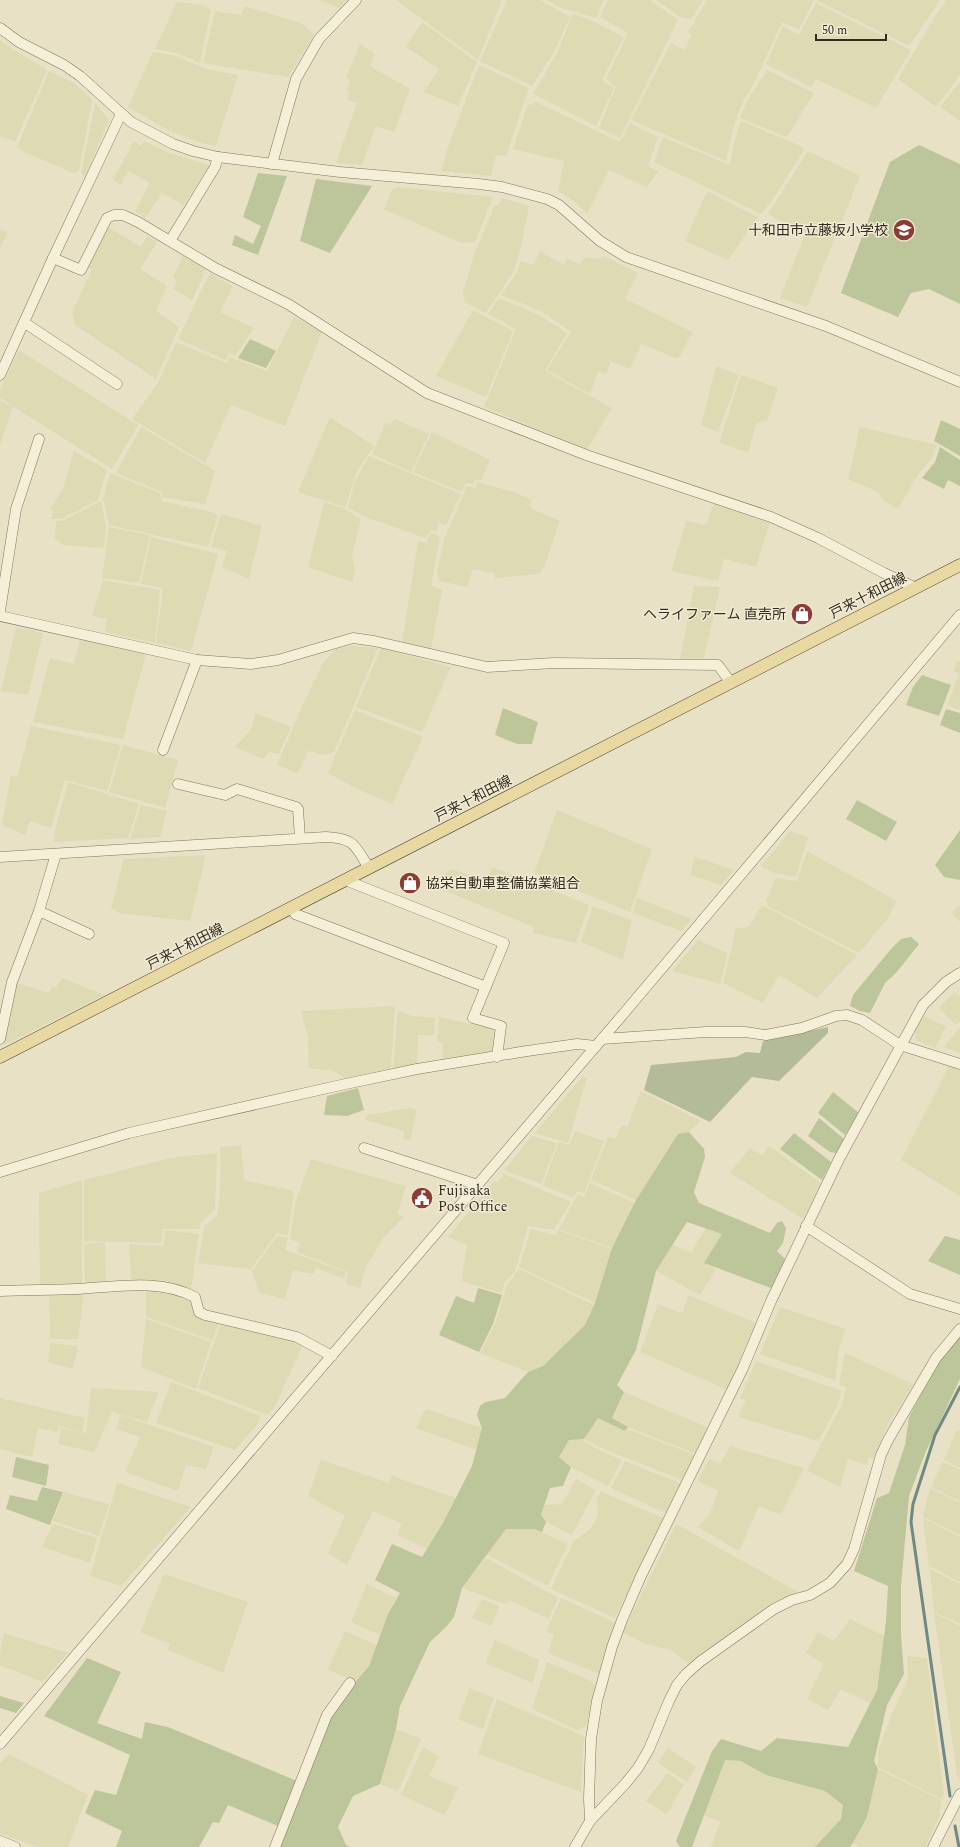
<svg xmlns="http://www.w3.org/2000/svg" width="960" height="1847" font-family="Spectral,'Noto Sans JP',serif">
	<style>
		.farmland { fill: #dedab4 }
		.green { fill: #bdc69b }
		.cemetery { fill: #b4bb99 }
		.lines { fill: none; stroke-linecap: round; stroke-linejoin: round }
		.stream { stroke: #6f8a86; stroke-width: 3 }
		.minor-casing { stroke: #82745e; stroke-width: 11 }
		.major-casing { stroke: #504331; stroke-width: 13 }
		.minor { stroke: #f5efd8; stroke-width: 10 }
		.major { stroke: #e8d8a2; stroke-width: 12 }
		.labels { text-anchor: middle; stroke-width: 3; stroke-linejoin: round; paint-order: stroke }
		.poi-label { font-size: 14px; fill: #342b20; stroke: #f1ebd4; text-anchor: end }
		.street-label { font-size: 14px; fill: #342b20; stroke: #f1ebd4 }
	</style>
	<rect width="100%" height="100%" fill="#e9e1c6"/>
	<!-- farmland -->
	<g class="farmland">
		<polygon points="320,0 347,0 339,8"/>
		<polygon points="396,0 502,0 478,60"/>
		<polygon points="507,0 540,0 570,17 554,52 532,86 480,61"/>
		<polygon points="546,0 604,0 596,18 561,8"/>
		<polygon points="608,0 650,0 678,20 620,138 599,128 616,87 606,79 628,33 600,17"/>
		<polygon points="656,0 703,0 691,19 680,17"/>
		<polygon points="707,0 814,0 799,30 782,22 757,77 743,102 735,122 726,161 631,120 671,43 684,50 692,35 688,32"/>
		<polygon points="816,0 940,0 909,46"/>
		<polygon points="946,0 960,0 960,75 936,107 898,79 935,17"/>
		<polygon points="177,2 202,5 211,10 200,63 177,53 155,49"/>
		<polygon points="816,3 911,50 876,108 816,79 811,87 766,64 783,26 799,35"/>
		<polygon points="245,6 303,24 314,35 288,77 203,63 215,11 241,15"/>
		<polygon points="573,14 589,19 624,37 602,80 614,88 596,126 533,94 557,53"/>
		<polygon points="422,22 477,62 458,106 424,92 439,69 406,47"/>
		<polygon points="0,40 11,48 47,70 15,142 0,136"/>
		<polygon points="360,44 375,54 370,66 410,89 394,132 376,126 362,165 336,163 357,103 347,100 350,93 346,89 350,81 346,77"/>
		<polygon points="153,52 176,56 206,69 238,75 216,146 195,141 170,131 128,107"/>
		<polygon points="479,65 529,88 506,156 496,155 491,176 441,171 450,141"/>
		<polygon points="767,70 814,93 787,137 740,118 747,101"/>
		<polygon points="49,71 74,83 92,100 79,171 74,173 24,152 17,147"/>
		<polygon points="960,82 960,121 940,107"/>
		<polygon points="534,101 620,142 630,123 658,137 648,166 658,172 647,187 609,170 587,214 575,202 558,191 564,161 513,149 528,104 533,105"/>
		<polygon points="95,103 109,120 85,177 81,174"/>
		<polygon points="741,121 805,148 771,202 761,214 654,162 663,137 730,165 734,142"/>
		<polygon points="134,141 141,146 144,141 172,154 209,165 184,205 162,193 145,218 135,211 150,183 128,171 121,185 113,180"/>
		<polygon points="808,151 860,176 807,307 780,298 805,234 768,214"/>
		<polygon points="397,187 493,197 475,242 461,243 384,209 392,190"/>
		<polygon points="707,191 758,217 728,260 685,241"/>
		<polygon points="502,198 529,206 521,248 514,271 486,313 465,302 463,291 470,270 473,257 495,205 498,206"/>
		<polygon points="108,227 141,247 147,236 157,242 140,269 167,286 156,311 179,327 156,379 75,325 72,312 92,270 88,267"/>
		<polygon points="0,229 8,232 0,248"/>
		<polygon points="540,251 564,265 567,259 579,264 586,257 600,259 604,256 638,273 625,299 693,332 678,359 641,344 630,369 610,361 607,374 598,372 590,394 547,370 571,332 541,311 501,295 516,274 521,261 533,265"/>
		<polygon points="183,256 206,269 192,300 173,289 177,281 173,277"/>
		<polygon points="210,273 233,286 220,312 254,328 235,356 230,353 225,360 178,339"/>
		<polygon points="499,298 541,316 567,333 545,371 612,408 587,449 484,407 516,329 488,314"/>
		<polygon points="473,310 513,331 486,397 436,376"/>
		<polygon points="294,317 322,332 285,426 231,405 205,463 132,419 158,383 176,342 226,363 230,357 267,371"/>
		<polygon points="19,350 138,425 112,469 0,398 0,390"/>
		<polygon points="716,366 739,375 718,432 701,425"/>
		<polygon points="741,375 778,388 767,421 757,422 748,452 719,443"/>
		<polygon points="0,400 13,407 0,444"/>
		<polygon points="330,417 374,446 357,471 345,507 298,492"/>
		<polygon points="395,419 429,434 411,472 372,454 386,422 391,425"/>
		<polygon points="141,427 215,471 205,504 162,497 162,492 116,473"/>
		<polygon points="860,427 937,445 931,459 917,476 898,509 884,501 878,492 848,479"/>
		<polygon points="432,432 490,460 481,481 476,479 473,484 466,483 462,492 413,472"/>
		<polygon points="74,451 107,470 98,500 61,519 51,519 54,511 50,509 63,489"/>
		<polygon points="369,456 461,494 446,525 439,523 436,532 431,530 425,538 363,516 348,507 355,481"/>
		<polygon points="110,473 160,493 161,501 211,512 218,516 208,547 109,525 103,499"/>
		<polygon points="478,482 517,493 531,500 530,508 560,521 545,564 539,574 495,578 494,573 473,569 467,587 439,581 437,571 444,540 467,486 475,488"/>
		<polygon points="101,501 106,526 104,548 63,545 55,539 56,521 61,521"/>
		<polygon points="324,502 345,509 361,519 352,556 355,570 352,582 308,567"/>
		<polygon points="714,503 770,523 756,567 724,559 718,581 671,571 686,521 706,525"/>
		<polygon points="221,514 262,526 249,579 222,567 227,551 211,547"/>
		<polygon points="109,527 150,535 139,583 102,578"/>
		<polygon points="431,533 440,537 431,585 442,590 431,650 402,643 418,541 426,543"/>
		<polygon points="151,537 218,554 191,651 156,643 163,588 141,584"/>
		<polygon points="103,580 160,590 155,643 105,632 107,619 92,616"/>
		<polygon points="694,586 720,587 704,658 680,659"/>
		<polygon points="16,627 43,633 28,695 1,691"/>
		<polygon points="80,639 146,653 123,739 33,722 50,658 74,664"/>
		<polygon points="351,646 378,648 334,752 324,755 308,751 298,773 277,765 304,702 323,663 336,649"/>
		<polygon points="381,648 451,667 422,732 356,707"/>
		<polygon points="957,661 960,662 960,710 947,705 959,674 954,671"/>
		<polygon points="355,710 423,737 392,804 355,788 328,773"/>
		<polygon points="256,713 291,727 279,754 269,752 263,759 235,747 251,729"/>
		<polygon points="31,726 121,745 107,791 65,780 51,828 30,821 25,835 2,825 11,775 17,777"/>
		<polygon points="123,745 178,760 165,808 109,792"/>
		<polygon points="68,782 139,804 128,838 54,842 55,830"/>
		<polygon points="141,805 167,811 160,837 130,839"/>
		<polygon points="557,810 652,849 630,912 534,873"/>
		<polygon points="790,831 808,837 796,877 774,873 761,866"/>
		<polygon points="807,851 897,901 888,918 859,953 768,906 766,900 776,878 797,881"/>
		<polygon points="206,855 190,921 119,913 111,908 124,859"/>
		<polygon points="695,857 734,870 721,885 690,875"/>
		<polygon points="492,867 589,905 576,943 533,933 534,927 436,887 440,877 452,869 486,881"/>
		<polygon points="637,898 692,919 681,931 633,913"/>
		<polygon points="762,905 857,955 817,998 779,975 763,1003 723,983 736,928 749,927"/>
		<polygon points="958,905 960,906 960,922 952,914"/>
		<polygon points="593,906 632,920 623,960 581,942"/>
		<polygon points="698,940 728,953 720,984 672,971"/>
		<polygon points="62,978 104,995 6,1044 3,1041 17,983 49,993 52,986 56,988"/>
		<polygon points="955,992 960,997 960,1021 957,1025 948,1018 939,1007"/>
		<polygon points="395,1006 391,1068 343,1079 342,1076 334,1071 309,1068 308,1039 301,1011"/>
		<polygon points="398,1011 412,1016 435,1018 434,1035 418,1035 417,1064 393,1068"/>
		<polygon points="924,1016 946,1026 935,1048 916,1040 915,1033 917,1025"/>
		<polygon points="439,1017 490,1028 494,1031 493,1052 442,1059 443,1043 437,1042"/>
		<polygon points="960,1027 960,1053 944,1047"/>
		<polygon points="949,1066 960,1070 960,1196 901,1160"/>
		<polygon points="583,1076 587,1078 568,1143 535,1133"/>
		<polygon points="641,1091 701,1121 689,1132 678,1135 636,1200 591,1180 608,1137 615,1139 622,1125 627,1127"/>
		<polygon points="411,1108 417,1110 410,1140 403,1139 404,1131 365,1120 367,1115"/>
		<polygon points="575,1131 604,1141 584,1193 577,1191 573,1198 543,1185 559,1142 569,1145"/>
		<polygon points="532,1136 557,1143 541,1184 504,1170"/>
		<polygon points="241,1145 244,1180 294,1191 288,1235 277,1233 251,1269 198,1263 204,1227 218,1214 221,1174 220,1147"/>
		<polygon points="769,1146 821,1183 803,1219 730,1173 750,1148 762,1155"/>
		<polygon points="217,1153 215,1210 201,1222 199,1229 163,1229 161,1243 84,1241 84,1180 170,1158"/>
		<polygon points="311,1159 406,1186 397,1214 404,1217 383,1238 365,1269 360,1288 346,1284 348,1272 297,1252 300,1243 290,1239 296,1200"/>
		<polygon points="504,1174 571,1202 554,1230 528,1226 515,1271 505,1282 501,1293 461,1281 467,1245 448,1237 494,1181 497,1183"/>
		<polygon points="82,1180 82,1284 40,1285 39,1193"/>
		<polygon points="590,1183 635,1203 612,1248 559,1229 578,1194 584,1197"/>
		<polygon points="706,1228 722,1234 704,1263 716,1269 700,1295 656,1271 673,1245 691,1253"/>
		<polygon points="531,1229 556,1235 558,1230 612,1249 595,1303 519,1267"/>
		<polygon points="165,1230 199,1234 191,1290 149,1281 131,1280 129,1244 164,1246"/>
		<polygon points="277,1236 288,1238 285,1250 346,1272 344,1279 316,1268 313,1274 293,1270 285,1299 259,1293 252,1271"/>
		<polygon points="105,1242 106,1282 85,1284 84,1244"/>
		<polygon points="519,1269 594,1305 585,1325 543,1366 528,1372 480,1353 495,1324 507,1285"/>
		<polygon points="146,1288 183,1294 192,1300 195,1314 198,1318 219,1323 212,1340 146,1317"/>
		<polygon points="84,1292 78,1339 50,1339 49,1296"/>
		<polygon points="689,1295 756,1323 728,1390 640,1352 658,1304 682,1313"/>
		<polygon points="780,1307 846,1329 839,1348 835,1380 760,1354"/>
		<polygon points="146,1319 211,1342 196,1389 141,1367"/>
		<polygon points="221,1323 292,1339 303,1345 275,1406 268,1415 198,1388"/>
		<polygon points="50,1343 78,1346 73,1369 48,1362"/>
		<polygon points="845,1353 913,1384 885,1430 874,1458 869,1457 867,1465 848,1459 840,1487 807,1471 843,1402 846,1387 839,1385"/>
		<polygon points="756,1361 842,1391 836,1409 818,1441 738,1417 746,1400 740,1398"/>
		<polygon points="171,1382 261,1416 257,1425 235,1450 156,1423"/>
		<polygon points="91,1388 159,1392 147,1422 112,1412 94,1452 58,1444 61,1428 86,1433"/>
		<polygon points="624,1392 709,1428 696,1454 628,1427 612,1418"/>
		<polygon points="0,1398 85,1418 82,1432 59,1426 58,1432 38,1428 32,1457 0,1449"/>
		<polygon points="426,1409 482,1428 477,1450 416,1428"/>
		<polygon points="121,1415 214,1447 206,1469 186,1465 178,1491 125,1472 140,1437 116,1429"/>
		<polygon points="598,1418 625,1431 627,1429 695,1455 682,1480 599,1447 584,1439"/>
		<polygon points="957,1430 960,1431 960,1468 944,1460"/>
		<polygon points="580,1439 601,1451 622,1460 608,1486 571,1467 559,1457 569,1440"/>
		<polygon points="730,1446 804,1468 781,1515 759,1506 739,1551 698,1527 710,1513 718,1491 698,1481 709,1459 720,1464"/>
		<polygon points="321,1460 389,1483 392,1476 456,1498 443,1523 427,1549 397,1535 402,1524 373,1511 347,1565 328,1553 345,1516 308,1496"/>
		<polygon points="625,1461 682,1484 666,1513 611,1488"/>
		<polygon points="943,1462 960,1470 960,1501 931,1487"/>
		<polygon points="576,1479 596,1490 572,1535 546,1522 541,1516 544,1505 562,1504"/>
		<polygon points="117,1483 191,1507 121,1586 90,1576"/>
		<polygon points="930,1488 960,1503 960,1535 923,1517"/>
		<polygon points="64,1492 109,1504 99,1536 53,1521"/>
		<polygon points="601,1492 664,1518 615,1618 551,1589 574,1541 590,1529 594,1523 598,1516 597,1498"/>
		<polygon points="923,1518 960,1537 960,1582 929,1566"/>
		<polygon points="53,1524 97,1538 90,1563 42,1547"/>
		<polygon points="676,1524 798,1592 775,1601 689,1664 671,1650 643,1643 623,1632"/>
		<polygon points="506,1529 534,1529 568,1544 548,1586 487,1555"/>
		<polygon points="486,1558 558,1598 549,1619 511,1601 504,1604 462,1588"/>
		<polygon points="930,1569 960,1584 960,1624 934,1612"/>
		<polygon points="164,1574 248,1602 223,1673 168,1650 170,1644 140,1632"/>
		<polygon points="367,1584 396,1598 388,1614 380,1635 351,1622"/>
		<polygon points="561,1598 616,1623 599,1674 548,1653 554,1635 546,1632"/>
		<polygon points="482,1599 500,1606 491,1626 472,1618"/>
		<polygon points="934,1613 960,1626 960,1777 958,1781"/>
		<polygon points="850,1619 884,1636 877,1687 870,1703 841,1689 828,1710 807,1699 824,1664 806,1653 818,1632 834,1641"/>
		<polygon points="345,1631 377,1645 369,1666 356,1682 328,1669"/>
		<polygon points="4,1633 68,1653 42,1682 0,1665 0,1653"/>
		<polygon points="495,1640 539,1660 533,1683 485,1663"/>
		<polygon points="907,1656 927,1658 944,1794 941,1799 878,1767 878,1751 891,1716 908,1679"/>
		<polygon points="547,1662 591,1681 596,1688 586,1726 577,1730 532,1709"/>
		<polygon points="470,1688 494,1698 483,1729 458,1719"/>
		<polygon points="497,1699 584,1736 581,1792 478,1754"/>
		<polygon points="396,1729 421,1739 398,1791 380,1784"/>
		<polygon points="423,1747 439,1756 429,1776 458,1788 445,1815 401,1795"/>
		<polygon points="668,1748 696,1767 687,1782 658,1763"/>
		<polygon points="9,1754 88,1795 68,1847 37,1847 0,1833 0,1764"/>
		<polygon points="724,1760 741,1761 766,1775 825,1790 843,1805 841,1819 815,1847 711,1847 720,1822 704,1815"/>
		<polygon points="878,1769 941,1800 940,1815 925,1847 860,1847 853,1843 867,1817"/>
		<polygon points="667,1773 684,1784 667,1814 646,1801"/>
	</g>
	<!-- green -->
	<g class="green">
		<polygon points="919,145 960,164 960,304 929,289 911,293 898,317 841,293 890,162"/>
		<polygon points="258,173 287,176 258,255 232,245 235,235 253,244 261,226 243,217"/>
		<polygon points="316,179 372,186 330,253 300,241"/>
		<polygon points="250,339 276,351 266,368 238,358"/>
		<polygon points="941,420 960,429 960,456 934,441"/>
		<polygon points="940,447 960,460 960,486 948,480 944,489 922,478 935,462"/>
		<polygon points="922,675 951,685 939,716 906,705 913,687"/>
		<polygon points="503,708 538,722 532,744 517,744 495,735"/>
		<polygon points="946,709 960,713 960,733 940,725"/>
		<polygon points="857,800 897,822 886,841 846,819"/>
		<polygon points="960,830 960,880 944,877 935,865"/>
		<polygon points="911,937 919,944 896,973 885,983 870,1013 860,1011 850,1006 853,995 891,949 901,939"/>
		<polygon points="358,1088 364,1110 347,1116 324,1115 327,1096"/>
		<polygon points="833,1092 859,1113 845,1135 818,1113"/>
		<polygon points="819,1118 844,1139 836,1153 830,1152 808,1136"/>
		<polygon points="689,1132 704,1149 705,1157 694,1192 699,1203 770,1233 777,1223 782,1221 786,1228 783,1243 777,1251 785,1259 771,1288 704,1263 722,1234 687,1222 656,1271 636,1350 617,1385 624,1392 612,1418 628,1427 625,1431 598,1418 584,1439 569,1440 559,1457 571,1467 563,1486 550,1488 541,1515 546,1522 542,1532 534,1529 506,1529 462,1588 454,1617 447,1626 430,1642 400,1706 396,1729 380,1784 353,1796 338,1827 346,1845 350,1847 278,1847 319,1739 338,1703 369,1666 388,1614 400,1593 375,1580 392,1544 422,1557 443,1523 472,1466 482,1428 477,1415 480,1406 486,1402 505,1398 528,1372 543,1366 585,1325 595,1303 612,1248 636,1200 678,1134"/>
		<polygon points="794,1133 831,1162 822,1180 780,1149"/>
		<polygon points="945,1236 960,1240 960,1275 928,1261"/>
		<polygon points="478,1288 502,1295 493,1324 479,1352 439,1335 456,1296 474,1303"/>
		<polygon points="960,1336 960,1379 926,1451 909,1496 901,1586 901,1635 904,1674 887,1705 874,1761 878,1769 867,1817 853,1843 850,1847 815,1847 841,1819 843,1805 825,1791 766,1775 741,1761 725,1760 692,1847 680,1847 676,1841 712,1751 721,1739 761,1751 777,1738 848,1747 877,1690 886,1621 888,1586 854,1571 877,1498 889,1493 905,1445 909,1417 943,1353"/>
		<polygon points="16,1457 49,1465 46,1486 12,1477"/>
		<polygon points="42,1487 63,1492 50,1525 6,1509 10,1495 37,1501"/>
		<polygon points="87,1658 121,1672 97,1723 142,1739 145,1722 168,1727 297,1781 278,1826 228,1805 219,1823 213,1822 199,1847 116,1847 122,1831 85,1813 95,1790 116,1795 130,1755 44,1716"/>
		<polygon points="0,1696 24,1703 16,1713 0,1708"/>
	</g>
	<!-- cemetery -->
	<polygon class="cemetery" points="828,1027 828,1033 779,1081 752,1077 710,1122 644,1090 651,1065 736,1057 746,1052 760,1053 763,1041"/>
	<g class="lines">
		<!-- stream -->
		<g class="stream">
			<polyline points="950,1796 911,1522 913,1504 935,1435 960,1387"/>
			<polyline points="955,1826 959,1847"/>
		</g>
		<!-- minor casing -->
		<g class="minor-casing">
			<g id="minor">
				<polyline points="0,28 19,42 64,65 80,76 131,122 173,144 193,151 218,157 340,172 479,184 502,187 547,199 559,205 600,241 626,257 826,326 960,382"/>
				<polyline points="272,164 296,79 319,39 356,0"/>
				<polyline points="170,241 215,167 218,157"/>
				<polyline points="53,258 81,270 107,218 114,215 123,215 138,222 215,268 288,304 427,393 589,456 771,517 818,538 884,573 916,588"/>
				<polyline points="25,323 117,384"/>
				<polyline points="0,375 53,258 121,114"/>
				<polyline points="0,611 16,509 39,439"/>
				<polyline points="0,616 197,660 251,664 278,660 353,638 374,641 487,667 554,663 718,665 731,683"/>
				<polyline points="163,750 197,660"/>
				<polyline points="178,784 225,795 237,789 296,807 298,809 300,838"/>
				<path d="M0 857 326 837C355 838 355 846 369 868"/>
				<polyline points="345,880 504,943 473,1018 501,1026 497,1057"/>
				<polyline points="293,908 295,914 486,987"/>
				<polyline points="39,911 89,934"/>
				<polyline points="0,1039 12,982 39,911 56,854"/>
				<polyline points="602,1039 706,1032 745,1032 766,1035 802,1028 836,1016 847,1015 862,1020 900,1045 960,1064"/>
				<polyline points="364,1148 478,1185"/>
				<polyline points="0,1172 129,1133 341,1085 417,1069 527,1051 577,1044 596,1046"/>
				<polyline points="806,1226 910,1294 960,1309"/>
				<path d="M0 1291C26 1290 51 1290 77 1289 116 1287 159 1278 195 1297L199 1312 205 1315 297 1337 332 1356"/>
				<polyline points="0,1744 625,1012 960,615"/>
				<polyline points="590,1821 589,1799 591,1739 597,1701 612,1647 622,1620 641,1576 743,1368 771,1301 839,1159 923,1005 946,982 960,973"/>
				<polyline points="0,1841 15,1847"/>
				<polyline points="275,1847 327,1715 350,1683"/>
				<polyline points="575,1847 590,1821 625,1784 638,1768 649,1749 669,1701 677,1685 686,1674 701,1661 774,1609 792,1600 810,1595 830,1583 847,1564 854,1549 881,1455 888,1440 936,1358 960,1329"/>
				<polyline points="933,1847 960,1794"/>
			</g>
		</g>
		<!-- major casing -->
		<g class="major-casing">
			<polyline id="major" points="0,1057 960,565"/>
		</g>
		<!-- minor -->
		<use href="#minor" class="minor"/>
		<!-- major -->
		<use href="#major" class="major"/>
	</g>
	<!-- icons -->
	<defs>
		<g id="school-disc" transform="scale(1.15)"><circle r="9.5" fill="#8a3c35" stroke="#f1ebd4"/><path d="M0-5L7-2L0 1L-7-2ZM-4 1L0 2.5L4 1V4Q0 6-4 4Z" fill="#fff"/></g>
		<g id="shop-disc" transform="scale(1.15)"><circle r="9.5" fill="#8a3c35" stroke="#f1ebd4"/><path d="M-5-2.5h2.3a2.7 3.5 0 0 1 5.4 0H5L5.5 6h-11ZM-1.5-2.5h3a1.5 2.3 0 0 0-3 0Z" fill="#fff"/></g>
		<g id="civic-disc" transform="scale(1.15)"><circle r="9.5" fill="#8a3c35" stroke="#f1ebd4"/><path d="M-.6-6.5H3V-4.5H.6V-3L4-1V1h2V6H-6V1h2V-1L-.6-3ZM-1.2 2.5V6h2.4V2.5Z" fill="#fff"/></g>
	</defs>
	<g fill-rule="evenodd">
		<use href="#school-disc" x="904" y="230"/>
		<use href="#shop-disc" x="802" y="614"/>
		<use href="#shop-disc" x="410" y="883"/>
		<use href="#civic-disc" x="422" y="1198"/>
	</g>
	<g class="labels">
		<!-- poi labels -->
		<g class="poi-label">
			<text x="888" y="235">十和田市立藤坂小学校</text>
			<text x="786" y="619">ヘライファーム 直売所</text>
			<text x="426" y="888" text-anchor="start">協栄自動車整備協業組合</text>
			<text x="438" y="1195" text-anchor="start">Fujisaka<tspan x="438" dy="16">Post Office</tspan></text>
		</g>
		<!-- street labels -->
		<g class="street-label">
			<text transform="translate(868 595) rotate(-27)" y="5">戸来十和田線</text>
			<text transform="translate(473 798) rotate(-27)" y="5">戸来十和田線</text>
			<text transform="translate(185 946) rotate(-27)" y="5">戸来十和田線</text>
		</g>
	</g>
	<!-- scale -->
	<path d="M816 34v6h70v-6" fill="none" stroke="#342b20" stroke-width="2"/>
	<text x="822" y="34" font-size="12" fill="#342b20" stroke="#f1ebd4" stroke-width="3" paint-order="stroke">50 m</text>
</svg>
